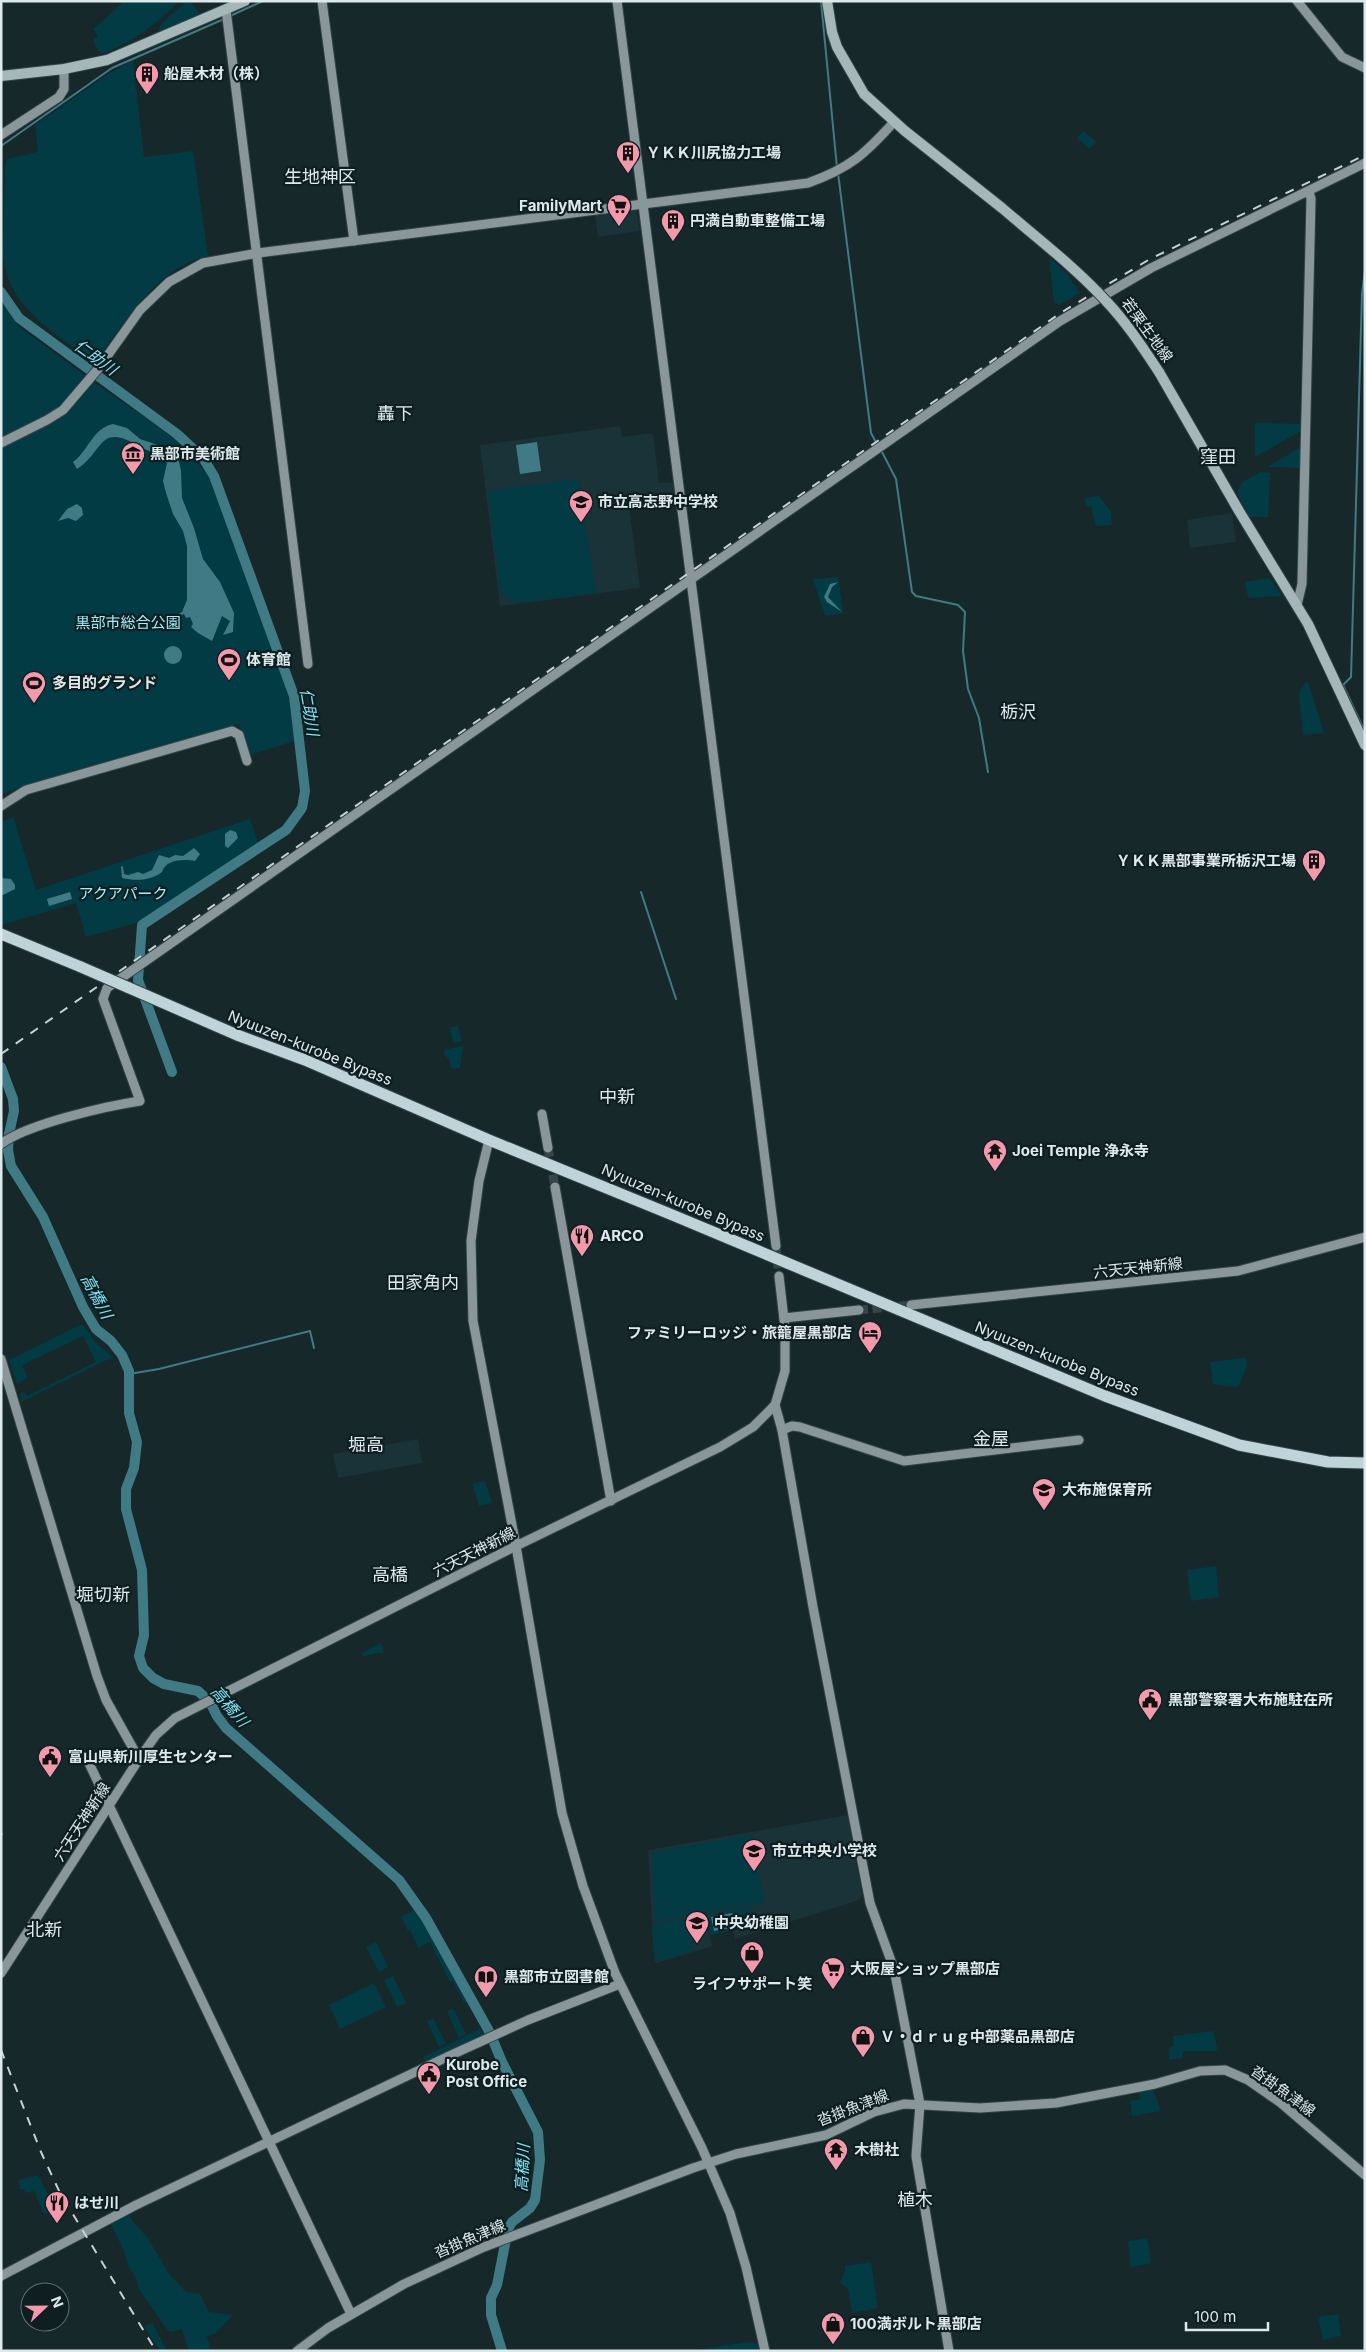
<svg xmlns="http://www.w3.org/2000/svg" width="1366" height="2352" font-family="Inter,'Noto Sans JP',sans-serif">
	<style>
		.built { fill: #193338 }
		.green { fill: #023b43 }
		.water { fill: #407b85 }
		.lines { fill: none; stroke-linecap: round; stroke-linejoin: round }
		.stream { stroke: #407b85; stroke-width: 2 }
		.river { stroke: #407b85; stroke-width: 10 }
		.secondary-tunnel { stroke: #354548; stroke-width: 9; stroke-dasharray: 9 4.5; stroke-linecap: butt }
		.secondary-casing { stroke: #334346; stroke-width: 11 }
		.primary-casing { stroke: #334346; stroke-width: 12 }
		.highway-casing { stroke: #334346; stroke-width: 13 }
		.secondary { stroke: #8a979a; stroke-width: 9 }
		.primary { stroke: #a6b7ba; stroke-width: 10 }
		.highway { stroke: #bfd4d8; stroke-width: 11 }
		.rail { stroke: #c6d2d4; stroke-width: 2; stroke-dasharray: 9 9; stroke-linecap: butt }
		.primary-bridge-casing { stroke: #334346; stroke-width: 12; stroke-linecap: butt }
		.highway-bridge-casing { stroke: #334346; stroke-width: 13; stroke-linecap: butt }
		.primary-bridge { stroke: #a6b7ba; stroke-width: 10 }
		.highway-bridge { stroke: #bfd4d8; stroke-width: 11 }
		.labels { text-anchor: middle; stroke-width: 4.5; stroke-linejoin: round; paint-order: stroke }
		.poi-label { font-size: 15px; font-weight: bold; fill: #dee9eb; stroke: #0e1e21; text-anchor: start }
		.street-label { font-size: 15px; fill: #dee9eb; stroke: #0e1e21 }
		.park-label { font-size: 15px; fill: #a3ecf9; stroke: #0e1e21 }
		.water-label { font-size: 16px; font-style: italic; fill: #83e3f3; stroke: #0e1e21 }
		.quarter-label { font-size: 18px; fill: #dee9eb; stroke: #0e1e21 }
	</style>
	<rect width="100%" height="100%" fill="#17282b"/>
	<!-- built -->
	<g class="built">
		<polygon points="636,210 640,231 598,237 595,215"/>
		<polygon points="620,426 622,437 653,433 659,483 674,482 676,499 629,506 640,588 500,606 480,445"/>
		<polygon points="1232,513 1236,542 1190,548 1187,520"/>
		<polygon points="418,1439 422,1463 338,1478 333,1454"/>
		<polygon points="848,1815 862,1894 859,1900 735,1939 733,1930 710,1935 706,1912 683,1916 705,1914 712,1946 657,1963 654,1960 648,1850"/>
	</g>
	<!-- green -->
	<g class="green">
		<path d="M125 1H179C159 22 129 46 100 54L93 40 98 36 93 29Z"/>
		<polygon points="187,1 190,1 200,14 160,32 158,30 164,21"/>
		<path d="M133 60 144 157 193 151 208 256C156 267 125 322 95 362 56 334 6 307 3 253L5 166 7 159 38 152 35 125 107 75Z"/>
		<polygon points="1083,131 1096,141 1090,149 1077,138"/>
		<polygon points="1049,257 1066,273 1080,293 1059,305 1054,302"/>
		<polygon points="1,302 3,305 7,304 17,325 95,383 176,439 210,477 290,697 294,741 250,755 239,724 25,785 1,795"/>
		<polygon points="1255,423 1301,424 1301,431 1255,457"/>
		<polygon points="1301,447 1301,468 1267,467"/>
		<polygon points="1260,472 1270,473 1268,517 1249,517 1237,493 1242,482"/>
		<polygon points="578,479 596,593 515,603 500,591 488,491"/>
		<polygon points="1099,496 1111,512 1112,525 1096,526 1091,506 1086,506 1085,498"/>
		<polygon points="838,577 843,613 825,616 813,579"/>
		<polygon points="1270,578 1282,596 1248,598 1245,582"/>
		<polygon points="1308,682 1324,733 1303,735 1299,693 1304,684"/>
		<polygon points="13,817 36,890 250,819 258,843 140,922 86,937 76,903 1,925 1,822"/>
		<polygon points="458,1026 462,1041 453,1043 450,1027"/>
		<polygon points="463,1046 460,1068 452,1069 449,1059 444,1054 444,1050"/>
		<polygon points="82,1324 96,1343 113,1357 21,1402 20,1394 24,1392 27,1396 96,1362 83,1336 22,1365 28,1378 17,1384 9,1360"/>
		<polygon points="1246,1358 1247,1366 1238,1387 1213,1384 1210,1362"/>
		<polygon points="485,1481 492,1503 479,1506 472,1483"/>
		<polygon points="1216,1566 1219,1597 1191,1601 1187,1570"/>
		<polygon points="381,1643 384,1652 363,1656 362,1653"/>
		<polygon points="752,1835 764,1902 655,1921 652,1852"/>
		<polygon points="752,1907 756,1926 710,1935 707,1915"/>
		<polygon points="416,1909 467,2002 464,2003 453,1981 450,1982 430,1942 418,1948 410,1930 408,1931 401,1917"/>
		<polygon points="686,1918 694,1951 658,1961 655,1959 653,1924"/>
		<polygon points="376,1942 388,1967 379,1972 366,1947"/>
		<polygon points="393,1976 406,2003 397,2007 384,1980"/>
		<polygon points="374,1983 386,2007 340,2029 329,2005"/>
		<polygon points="453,2008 466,2034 459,2038 447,2011"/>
		<polygon points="433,2018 446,2044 439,2047 427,2021"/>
		<polygon points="480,2029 484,2035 426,2063 423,2057"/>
		<polygon points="1213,2031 1218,2051 1183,2051 1183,2058 1169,2060 1169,2048 1174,2046 1173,2036"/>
		<polygon points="1152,2087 1161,2111 1132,2116 1130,2101 1140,2099 1138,2089"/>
		<polygon points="38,2175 57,2212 44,2214 34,2191 25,2193 24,2189 20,2189 19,2180"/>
		<polygon points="128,2213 133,2222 147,2237 169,2274 186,2292 200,2294 209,2312 233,2315 216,2333 206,2337 210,2343 209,2351 189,2351 182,2329 170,2332 166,2328 139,2289 135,2276 129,2268 124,2251 110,2222"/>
		<polygon points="1147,2238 1151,2263 1131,2267 1128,2241"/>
		<polygon points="871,2262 878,2308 852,2313 848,2289 840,2283 845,2271 845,2266"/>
		<polygon points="1338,2314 1341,2336 1323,2340 1318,2317"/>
		<polygon points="152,2323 167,2351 160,2351 144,2326"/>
		<polygon points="746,2342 759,2344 760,2351 692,2351"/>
	</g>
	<!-- water -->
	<g class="water">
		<path d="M113 424 127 428 140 439 167 448 178 457 181 471 182 498 194 528 203 559 220 582 234 613 233 632 223 635 230 621 222 616 212 641 198 633 191 627 193 624 190 617 186 618 184 614 179 616 178 614 182 612 187 600V546L183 531 173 514 166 493 163 481 167 463C156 452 149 452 137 445 98 423 104 452 77 469L73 462C89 450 92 429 113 424Z"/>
		<polygon points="537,442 541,471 520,474 516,445"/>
		<polygon points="77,504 82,508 83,515 76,521 68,518 58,521 67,509"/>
		<polygon points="838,582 832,587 828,597 842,612 827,602 824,597 830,584"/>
		<circle cx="173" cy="655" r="9"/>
		<polygon points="230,830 236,832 238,838 228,848 225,846 225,834"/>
		<path d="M194 848 200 854 195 861C184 859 166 859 162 872 151 881 135 881 122 878L121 866 123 867 124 874 128 875 138 872 143 874 152 870 159 855 169 858 175 855 183 856Z"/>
		<polygon points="1,878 11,879 15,885 15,889 1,896"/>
		<polygon points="70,892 72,899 49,906 47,899"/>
		<polygon points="732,1913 735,1927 714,1931 711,1917"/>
	</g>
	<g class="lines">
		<!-- stream -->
		<g class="stream">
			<polyline points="821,1 837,168"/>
			<polyline points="230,16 263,1"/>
			<polyline points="1,146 112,68 224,19"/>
			<polyline points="838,173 871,433 878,446"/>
			<polyline points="1365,270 1362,294 1351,677 1343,685 1365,732"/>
			<polyline points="881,450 896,479 912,592 916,596 958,605 965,612 963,651 968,689 979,718 988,772"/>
			<polyline points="641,892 676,999"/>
			<polyline points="129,1374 159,1369 310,1331 314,1348"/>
			<polyline points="1,1833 2,1834"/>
		</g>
		<!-- river -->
		<g class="river">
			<polyline points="1,292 19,318 177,434 203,458 214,476 294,696 305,791 302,808 286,830 142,925 138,980 172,1072"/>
			<polyline points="1,1067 13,1099 14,1111 9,1134 8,1150 11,1166 43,1217 83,1307 96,1329 111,1341 122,1355 129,1371 129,1413 137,1442 134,1468 126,1489 126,1509 142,1570 144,1635 139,1656 143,1668 153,1678 164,1684 198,1691 210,1702 217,1716 226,1728 399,1880 426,1918 490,2033 502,2062 538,2132 540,2160 535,2200 530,2208 512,2222 508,2229 497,2285 491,2298 491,2315 502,2351"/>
		</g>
		<!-- secondary-tunnel -->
		<g class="secondary-tunnel">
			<polyline points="548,1148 555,1187"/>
			<polyline points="776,1246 779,1276"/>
			<polyline points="859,1310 911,1305"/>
		</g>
		<!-- secondary casing -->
		<g class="secondary-casing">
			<g id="secondary">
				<polyline points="322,1 354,241"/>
				<polyline points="617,1 776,1246"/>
				<polyline points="1297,1 1342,57 1365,68"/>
				<polyline points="226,10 308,664"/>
				<polyline points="1,135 59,97 64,89 64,69"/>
				<path d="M1 443 47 420 63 410 98 369 140 310 169 282 203 263 258 253 808 183C850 168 865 154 894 122"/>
				<polyline points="1297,605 1302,584 1311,199 1309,191"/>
				<polyline points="1,806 26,790 232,731 239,735 247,761"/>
				<polyline points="542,1114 548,1148"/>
				<polyline points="489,1140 479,1181 471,1241 473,1321 516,1546 562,1813 583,1886 615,1973 702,2148 730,2213 746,2267 765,2351"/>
				<path d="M1 1144C27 1124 107 1106 140 1101L103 999 107 988 1060 321 1151 268 1365 163"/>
				<polyline points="555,1187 611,1501"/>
				<polyline points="911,1305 1238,1271 1365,1237"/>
				<polyline points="784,1318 859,1310"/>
				<polyline points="1,1359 97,1676 106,1700 139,1759"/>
				<polyline points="775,1405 782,1430 813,1607 870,1903 894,1969 920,2104 916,2156 949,2351"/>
				<polyline points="782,1430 792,1426 800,1427 904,1461 1079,1440"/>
				<polyline points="87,1759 351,2314"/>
				<polyline points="1,1973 139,1759 156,1735 175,1718 516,1546 720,1447 753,1427 775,1405 785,1371 785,1328 779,1276"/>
				<polyline points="1,2276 136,2205 449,2056 528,2020 620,1984"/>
				<polyline points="297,2351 328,2328 404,2284 484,2247 693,2168 736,2154 826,2135 874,2112 904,2104 980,2108 1056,2103 1155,2084 1200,2071 1225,2070 1248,2080 1281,2103 1365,2175"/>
			</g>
		</g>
		<!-- primary casing -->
		<g class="primary-casing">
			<g id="primary">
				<polyline points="827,1 832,32 837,47 864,94 905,131 1002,208"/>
				<polyline points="1,76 64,69 107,60 245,1"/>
				<polyline points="1159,372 1239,511 1308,624 1365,745"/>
			</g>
		</g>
		<!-- highway casing -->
		<g class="highway-casing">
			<g id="highway">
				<polyline points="1,934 81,967"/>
				<polyline points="127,987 237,1035 305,1060 489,1140 670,1214 1105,1396 1239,1445 1328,1462 1365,1463"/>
			</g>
		</g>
		<!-- secondary -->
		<use href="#secondary" class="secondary"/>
		<!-- primary -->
		<use href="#primary" class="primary"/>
		<!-- highway -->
		<use href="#highway" class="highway"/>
		<!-- rail -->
		<g class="rail">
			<polyline points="1,1054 1062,312 1150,259 1365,155"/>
			<polyline points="1,2050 41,2152 60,2193 156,2351"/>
		</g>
		<!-- primary-bridge casing -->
		<g class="primary-bridge-casing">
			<path id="primary-bridge" d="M1002 208C1038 239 1075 267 1106 301 1127 323 1143 348 1159 372"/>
		</g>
		<!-- highway-bridge casing -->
		<g class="highway-bridge-casing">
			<polyline id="highway-bridge" points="81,967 127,987"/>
		</g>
		<!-- primary-bridge -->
		<use href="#primary-bridge" class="primary-bridge"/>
		<!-- highway-bridge -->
		<use href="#highway-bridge" class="highway-bridge"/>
	</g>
	<!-- icons -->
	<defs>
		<g id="building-pin" transform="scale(1.25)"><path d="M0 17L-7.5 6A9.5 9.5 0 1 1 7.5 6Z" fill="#f29aac" stroke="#0e1e21"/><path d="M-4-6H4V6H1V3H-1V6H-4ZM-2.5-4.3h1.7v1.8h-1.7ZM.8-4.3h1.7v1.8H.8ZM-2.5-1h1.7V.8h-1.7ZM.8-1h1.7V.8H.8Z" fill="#111"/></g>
		<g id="supermarket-pin" transform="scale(1.25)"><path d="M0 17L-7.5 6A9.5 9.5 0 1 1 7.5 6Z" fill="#f29aac" stroke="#0e1e21"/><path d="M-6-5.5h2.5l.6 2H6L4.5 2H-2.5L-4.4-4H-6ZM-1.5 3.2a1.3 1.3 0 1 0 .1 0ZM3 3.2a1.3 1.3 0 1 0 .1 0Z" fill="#111"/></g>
		<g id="museum-pin" transform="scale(1.25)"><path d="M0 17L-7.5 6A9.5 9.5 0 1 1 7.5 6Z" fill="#f29aac" stroke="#0e1e21"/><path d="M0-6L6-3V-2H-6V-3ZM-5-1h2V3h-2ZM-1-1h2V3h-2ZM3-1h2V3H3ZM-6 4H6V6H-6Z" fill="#111"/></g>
		<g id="school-pin" transform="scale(1.25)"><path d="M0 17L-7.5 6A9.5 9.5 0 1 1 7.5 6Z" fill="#f29aac" stroke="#0e1e21"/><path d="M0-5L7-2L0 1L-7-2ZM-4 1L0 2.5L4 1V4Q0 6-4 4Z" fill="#111"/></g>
		<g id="stadium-pin" transform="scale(1.25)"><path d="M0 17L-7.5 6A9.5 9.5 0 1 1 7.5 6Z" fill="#f29aac" stroke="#0e1e21"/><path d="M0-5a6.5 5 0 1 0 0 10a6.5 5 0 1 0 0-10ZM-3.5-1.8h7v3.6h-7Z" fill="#111"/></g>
		<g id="temple-pin" transform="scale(1.25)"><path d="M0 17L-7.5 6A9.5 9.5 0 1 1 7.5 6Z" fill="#f29aac" stroke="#0e1e21"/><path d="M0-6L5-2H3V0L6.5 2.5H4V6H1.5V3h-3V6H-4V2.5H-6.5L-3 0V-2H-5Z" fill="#111"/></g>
		<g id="restaurant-pin" transform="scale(1.25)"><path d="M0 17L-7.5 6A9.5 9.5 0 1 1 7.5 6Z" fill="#f29aac" stroke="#0e1e21"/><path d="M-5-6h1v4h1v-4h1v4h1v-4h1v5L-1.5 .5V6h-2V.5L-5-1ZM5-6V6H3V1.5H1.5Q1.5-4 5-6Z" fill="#111"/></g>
		<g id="hotel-pin" transform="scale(1.25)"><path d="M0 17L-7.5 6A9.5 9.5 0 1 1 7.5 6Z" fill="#f29aac" stroke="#0e1e21"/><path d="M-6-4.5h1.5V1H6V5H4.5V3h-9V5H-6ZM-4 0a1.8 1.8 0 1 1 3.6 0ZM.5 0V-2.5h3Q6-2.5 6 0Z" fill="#111"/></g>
		<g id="civic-pin" transform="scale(1.25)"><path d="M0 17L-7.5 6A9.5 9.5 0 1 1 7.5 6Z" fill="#f29aac" stroke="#0e1e21"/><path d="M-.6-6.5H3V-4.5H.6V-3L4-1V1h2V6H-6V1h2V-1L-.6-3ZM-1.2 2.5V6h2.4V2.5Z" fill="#111"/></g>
		<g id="shop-pin" transform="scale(1.25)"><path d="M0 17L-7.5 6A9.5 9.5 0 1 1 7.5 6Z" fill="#f29aac" stroke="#0e1e21"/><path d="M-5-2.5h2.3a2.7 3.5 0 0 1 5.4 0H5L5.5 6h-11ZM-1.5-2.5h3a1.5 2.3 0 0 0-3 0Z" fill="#111"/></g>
		<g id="library-pin" transform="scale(1.25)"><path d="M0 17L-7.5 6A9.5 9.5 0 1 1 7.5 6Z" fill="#f29aac" stroke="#0e1e21"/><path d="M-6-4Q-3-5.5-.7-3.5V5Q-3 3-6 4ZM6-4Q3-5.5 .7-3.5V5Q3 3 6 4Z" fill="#111"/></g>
	</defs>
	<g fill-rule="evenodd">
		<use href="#building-pin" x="147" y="74"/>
		<use href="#building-pin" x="628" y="153"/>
		<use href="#supermarket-pin" x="619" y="206"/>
		<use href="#building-pin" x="673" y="221"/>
		<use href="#museum-pin" x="133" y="454"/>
		<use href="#school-pin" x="581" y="502"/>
		<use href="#stadium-pin" x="229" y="660"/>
		<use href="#stadium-pin" x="34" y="683"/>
		<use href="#building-pin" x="1314" y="861"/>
		<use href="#temple-pin" x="995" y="1151"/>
		<use href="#restaurant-pin" x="582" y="1236"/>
		<use href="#hotel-pin" x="870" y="1333"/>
		<use href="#school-pin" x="1044" y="1490"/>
		<use href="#civic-pin" x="1150" y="1700"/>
		<use href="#civic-pin" x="50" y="1757"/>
		<use href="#school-pin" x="754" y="1851"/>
		<use href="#school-pin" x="697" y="1923"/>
		<use href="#shop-pin" x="752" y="1953"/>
		<use href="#supermarket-pin" x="833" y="1969"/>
		<use href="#library-pin" x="486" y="1977"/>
		<use href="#shop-pin" x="863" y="2037"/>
		<use href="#civic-pin" x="429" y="2074"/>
		<use href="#temple-pin" x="836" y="2150"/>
		<use href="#restaurant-pin" x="57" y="2203"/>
		<use href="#shop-pin" x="833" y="2324"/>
	</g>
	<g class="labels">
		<!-- poi labels -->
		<g class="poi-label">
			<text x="164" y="79">船屋木材（株）</text>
			<text x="646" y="158">ＹＫＫ川尻協力工場</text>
			<text x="602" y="211" text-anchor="end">FamilyMart</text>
			<text x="690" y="226">円満自動車整備工場</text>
			<text x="150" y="459">黒部市美術館</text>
			<text x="598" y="507">市立高志野中学校</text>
			<text x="246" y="665">体育館</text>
			<text x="52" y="688">多目的グランド</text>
			<text x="1296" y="866" text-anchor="end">ＹＫＫ黒部事業所栃沢工場</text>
			<text x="1012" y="1156">Joei Temple 浄永寺</text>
			<text x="600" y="1241">ARCO</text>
			<text x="852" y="1338" text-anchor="end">ファミリーロッジ・旅籠屋黒部店</text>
			<text x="1062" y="1495">大布施保育所</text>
			<text x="1168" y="1705">黒部警察署大布施駐在所</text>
			<text x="68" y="1762">富山県新川厚生センター</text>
			<text x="772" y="1856">市立中央小学校</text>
			<text x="714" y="1928">中央幼稚園</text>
			<text x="850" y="1974">大阪屋ショップ黒部店</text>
			<text x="504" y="1982">黒部市立図書館</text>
			<text x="752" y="1989" text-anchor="middle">ライフサポート笑</text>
			<text x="880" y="2042">Ｖ・ｄｒｕｇ中部薬品黒部店</text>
			<text x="446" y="2070">Kurobe<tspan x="446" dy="17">Post Office</tspan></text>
			<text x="854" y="2155">木樹社</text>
			<text x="74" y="2208">はせ川</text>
			<text x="850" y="2329">100満ボルト黒部店</text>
		</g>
		<!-- street labels -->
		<g class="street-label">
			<text transform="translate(1147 330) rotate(54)" y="5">若栗生地線</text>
			<text transform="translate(310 1048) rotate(22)" y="5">Nyuuzen-kurobe Bypass</text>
			<text transform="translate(683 1203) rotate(23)" y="5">Nyuuzen-kurobe Bypass</text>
			<text transform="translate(1138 1268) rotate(-6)" y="5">六天天神新線</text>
			<text transform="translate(1057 1359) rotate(22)" y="5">Nyuuzen-kurobe Bypass</text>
			<text transform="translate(474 1552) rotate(-27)" y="5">六天天神新線</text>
			<text transform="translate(82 1822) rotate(-57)" y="5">六天天神新線</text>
			<text transform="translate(1283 2091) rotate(36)" y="5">沓掛魚津線</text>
			<text transform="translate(853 2108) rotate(-21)" y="5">沓掛魚津線</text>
			<text transform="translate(470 2239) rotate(-23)" y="5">沓掛魚津線</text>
		</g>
		<!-- park labels -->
		<g class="park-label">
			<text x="128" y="628">黒部市総合公園</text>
			<text x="123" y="899">アクアパーク</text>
		</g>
		<!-- water labels -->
		<g class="water-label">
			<text transform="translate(96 357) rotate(36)" y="6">仁助川</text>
			<text transform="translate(310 712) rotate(81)" y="6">仁助川</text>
			<text transform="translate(97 1296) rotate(62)" y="6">高橋川</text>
			<text transform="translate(230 1706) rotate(49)" y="6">高橋川</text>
			<text transform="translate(522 2168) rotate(-87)" y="6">高橋川</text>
		</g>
		<!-- quarter labels -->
		<g class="quarter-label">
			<text x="320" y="183">生地神区</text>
			<text x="395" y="420">轟下</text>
			<text x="1218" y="463">窪田</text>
			<text x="1018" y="718">栃沢</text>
			<text x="617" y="1103">中新</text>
			<text x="423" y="1289">田家角内</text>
			<text x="991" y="1445">金屋</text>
			<text x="366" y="1451">堀高</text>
			<text x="390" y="1581">高橋</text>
			<text x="103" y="1601">堀切新</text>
			<text x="44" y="1936">北新</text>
			<text x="915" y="2206">植木</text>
		</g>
	</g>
	<!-- border -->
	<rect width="1366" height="2352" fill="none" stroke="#dee9eb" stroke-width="5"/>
	<!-- north arrow -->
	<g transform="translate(45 2307) rotate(68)"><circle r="24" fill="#0e1e21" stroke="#616f72"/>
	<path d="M0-4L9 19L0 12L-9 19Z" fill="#f29aac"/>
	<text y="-8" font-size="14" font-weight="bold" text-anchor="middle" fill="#dee9eb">N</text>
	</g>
	<!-- scale -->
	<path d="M1186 2322v8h82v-8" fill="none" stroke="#dee9eb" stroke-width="2.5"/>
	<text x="1194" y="2322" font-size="15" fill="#dee9eb" stroke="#0e1e21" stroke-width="4" paint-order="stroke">100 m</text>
</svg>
